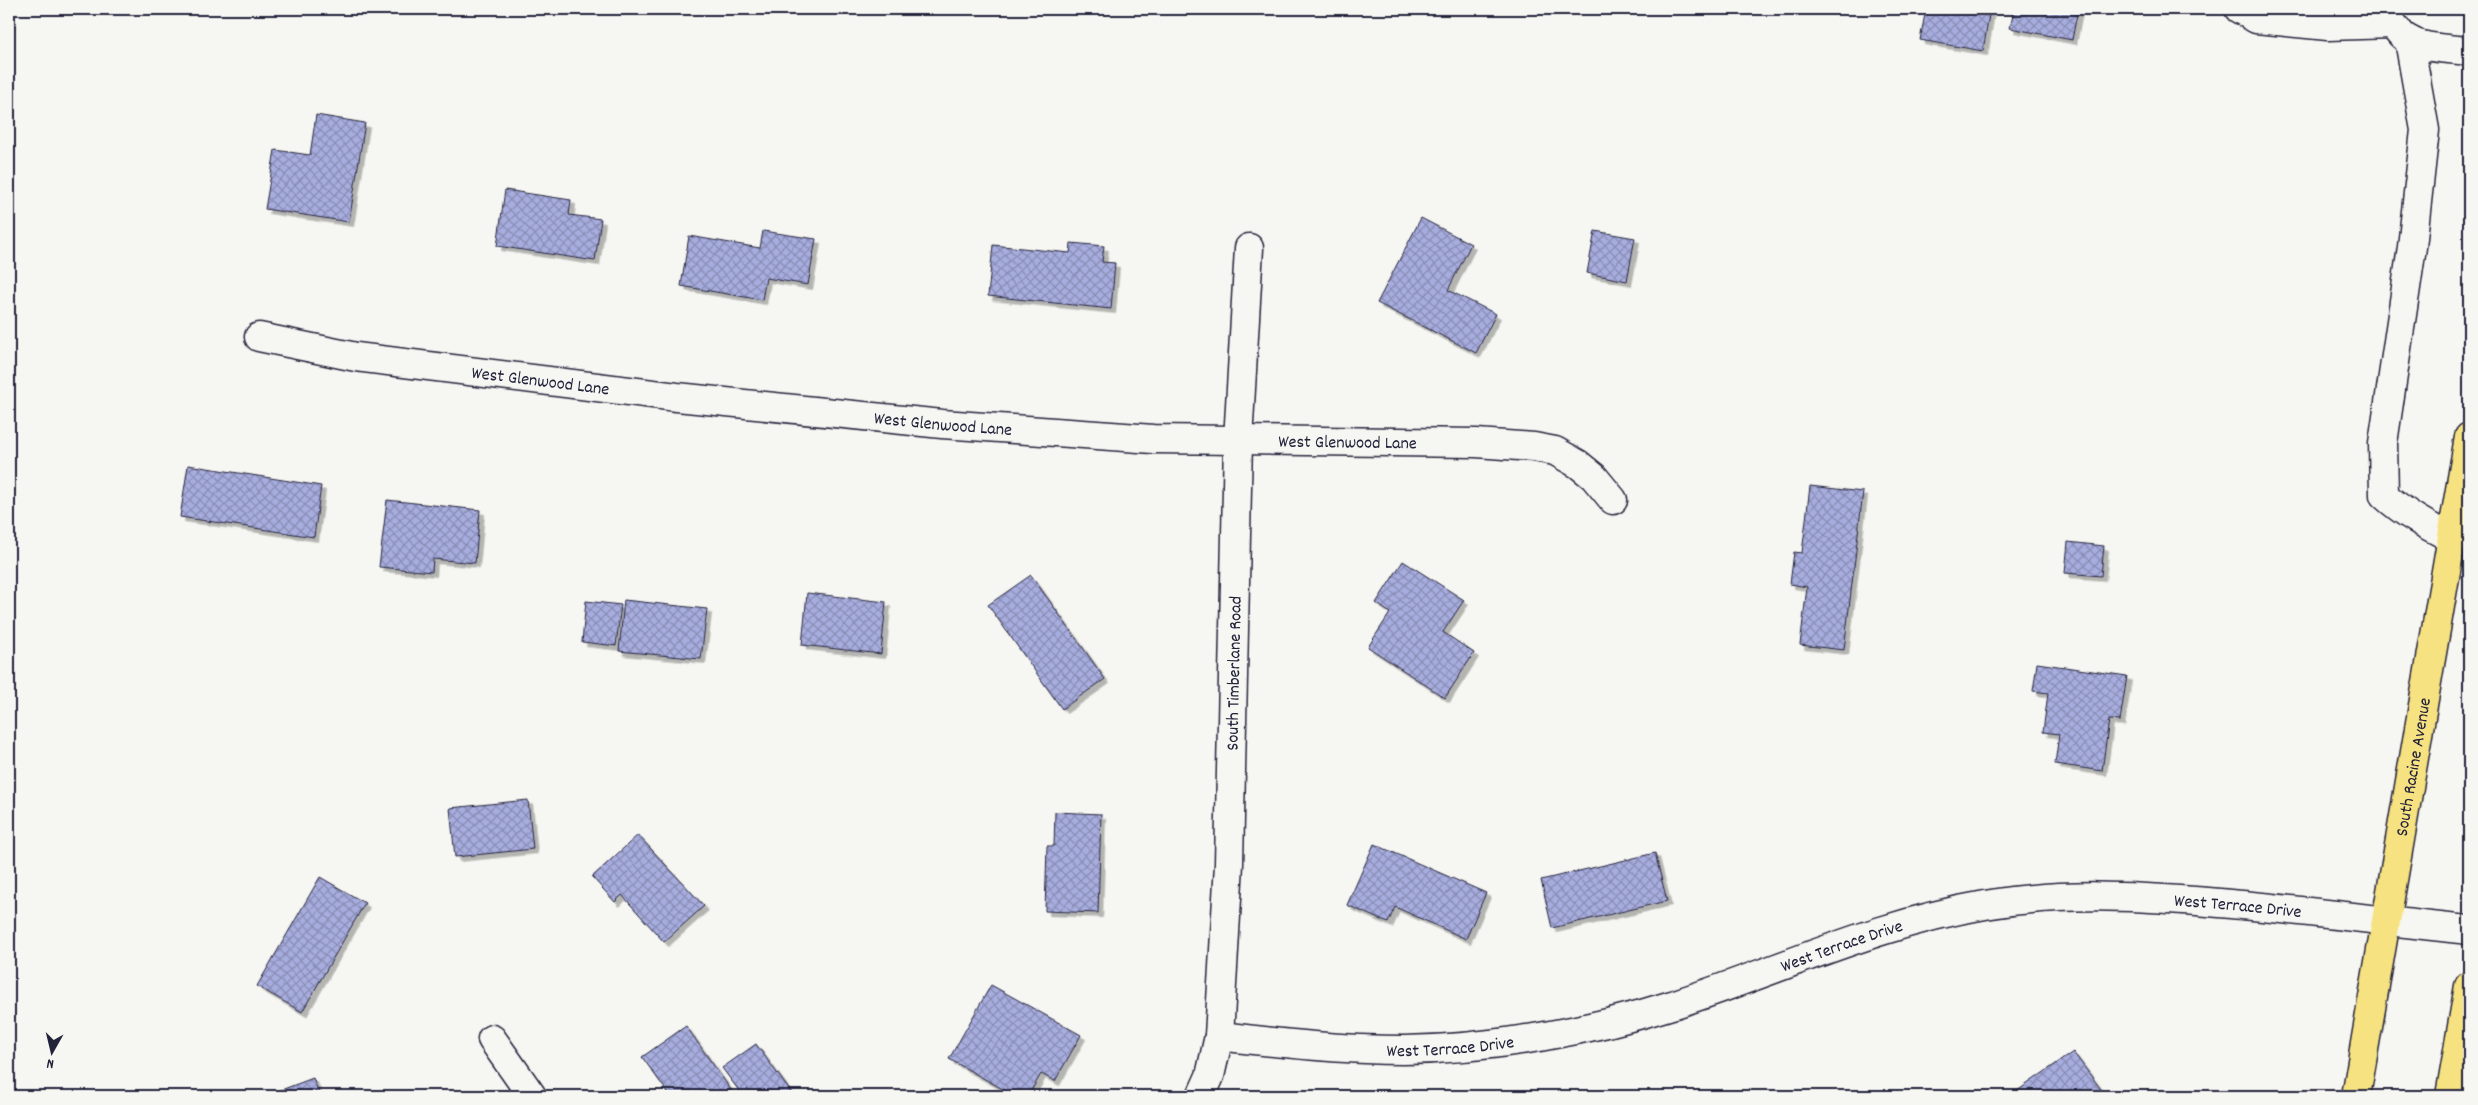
<svg xmlns="http://www.w3.org/2000/svg" width="2478" height="1105" font-family="Dekko,sans-serif">
	<style>
		.building { fill: url(#building-cross-hatch); stroke: #22223b; filter: url(#shadow) }
		.lines { fill: none; stroke-linecap: round; stroke-linejoin: round }
		.minor-casing { stroke: #22223b; stroke-width: 31 }
		.major-casing { stroke: #22223b; stroke-width: 31 }
		.minor { stroke: #f6f6f2; stroke-width: 28 }
		.major { stroke: #f7e281; stroke-width: 28 }
		.labels { text-anchor: middle; stroke-width: 4; stroke-linejoin: round; paint-order: stroke }
		.street-label { font-size: 18px; fill: #22223b; stroke: #f6f6f2 }
	</style>
	<defs>
		<pattern id="building-cross-hatch" width="8" height="8" patternUnits="userSpaceOnUse" patternTransform="scale(1.25)"><rect width="8" height="8" fill="#a7adde"/><path d="M0 0l8 8M0 8l8-8" fill="none" stroke="#888cb5"/></pattern>
		<filter id="shadow"><feDropShadow dx="4.5" dy="4.5" stdDeviation="0" flood-color="#0004"/></filter>
	</defs>
	<rect width="100%" height="100%" fill="#f6f6f2"/>
	<filter id="ink" filterUnits="userSpaceOnUse"><feTurbulence type="fractalNoise" baseFrequency=".02" numOctaves="2"/><feDisplacementMap in="SourceGraphic" scale="10" xChannelSelector="R" yChannelSelector="G"/><feConvolveMatrix kernelMatrix="1 2 1 2 8 2 1 2 1" color-interpolation-filters="sRGB"/></filter>
	<g filter="url(#ink)">
		<!-- building -->
		<g class="building">
			<polygon points="1926,9 1990,9 1983,51 1920,40"/>
			<polygon points="2014,9 2078,9 2072,40 2010,28"/>
			<polygon points="316,115 365,123 349,222 265,209 275,150 310,155"/>
			<polygon points="505,190 571,200 569,215 601,219 595,261 497,246"/>
			<polygon points="1421,218 1471,244 1448,290 1496,314 1476,353 1377,303"/>
			<polygon points="763,231 816,239 808,285 766,278 762,300 681,286 689,236 760,248"/>
			<polygon points="1595,231 1635,238 1627,281 1587,273"/>
			<polygon points="1071,243 1104,246 1102,262 1115,263 1111,309 988,296 993,245 1070,253"/>
			<polygon points="188,465 321,486 314,537 180,517"/>
			<polygon points="1810,486 1863,492 1844,650 1800,645 1807,587 1790,584 1794,552 1802,553"/>
			<polygon points="387,500 480,510 475,563 433,559 432,572 379,567"/>
			<polygon points="2068,542 2104,546 2101,576 2065,573"/>
			<polygon points="1403,561 1464,600 1443,632 1474,653 1445,698 1368,647 1390,613 1376,603"/>
			<polygon points="1031,575 1105,679 1062,709 988,605"/>
			<polygon points="807,593 886,602 881,654 802,645"/>
			<polygon points="624,600 707,609 701,659 619,651"/>
			<polygon points="586,601 621,605 616,646 582,642"/>
			<polygon points="2037,663 2127,676 2120,721 2109,720 2102,771 2055,764 2059,734 2043,732 2048,693 2033,691"/>
			<polygon points="528,800 533,849 455,857 450,808"/>
			<polygon points="1055,812 1101,814 1098,913 1045,911 1047,846 1054,846"/>
			<polygon points="638,835 704,906 664,942 622,895 615,902 592,877"/>
			<polygon points="1374,844 1486,893 1466,939 1395,907 1388,923 1347,905"/>
			<polygon points="1655,853 1667,901 1552,928 1541,880"/>
			<polygon points="320,877 365,903 302,1012 257,986"/>
			<polygon points="991,985 1081,1035 1055,1081 1041,1074 1028,1096 1015,1096 949,1059"/>
			<polygon points="686,1026 731,1090 721,1096 670,1096 642,1057"/>
			<polygon points="756,1044 793,1095 791,1096 743,1096 722,1068"/>
			<polygon points="2073,1052 2106,1096 2010,1096"/>
			<polygon points="313,1078 320,1096 265,1096"/>
		</g>
		<g class="lines">
			<!-- minor casing -->
			<g class="minor-casing">
				<g id="minor">
					<polyline points="2239,9 2256,19 2328,26 2393,24"/>
					<path d="M2397 29C2410 50 2447 48 2469 51"/>
					<path d="M2409 40 2425 130 2412 247 2383 443 2384 495C2405 514 2427 526 2452 538"/>
					<path id="s1" d="M259 337 356 357 677 397 942 424 1153 439 1476 443 1534 447 1555 451 1578 464 1594 477 1613 500"/>
					<path id="s2" d="M1219 1036C1280 1043 1342 1050 1404 1050 1492 1049 1591 1031 1675 1004 1778 971 1878 923 1985 905 2060 892 2133 896 2208 902 2295 909 2382 921 2469 930"/>
					<polyline points="492,1039 532,1096"/>
					<path id="s3" d="M1201 1096 1210 1076 1219 1036 1229 864 1238 441 1249 248"/>
				</g>
			</g>
			<!-- major casing -->
			<g class="major-casing">
				<g id="major">
					<path id="s4" d="M2356 1096 2469 437"/>
					<polyline points="2450,1096 2469,986"/>
				</g>
			</g>
			<!-- minor -->
			<use href="#minor" class="minor"/>
			<!-- major -->
			<use href="#major" class="major"/>
		</g>
	</g>
	<g class="labels">
		<!-- street labels -->
		<g class="street-label">
			<text dy="6" stroke="none"><textPath href="#s1" startOffset="285">West Glenwood Lane</textPath></text>
			<text dy="6" stroke="none"><textPath href="#s1" startOffset="690">West Glenwood Lane</textPath></text>
			<text dy="6" stroke="none"><textPath href="#s1" startOffset="1095">West Glenwood Lane</textPath></text>
			<text dy="6" stroke="none"><textPath href="#s3" startOffset="426">South Timberlane Road</textPath></text>
			<text dy="6" stroke="none"><textPath href="#s4" startOffset="334">South Racine Avenue</textPath></text>
			<text dy="6" stroke="none"><textPath href="#s2" startOffset="1041">West Terrace Drive</textPath></text>
			<text dy="6" stroke="none"><textPath href="#s2" startOffset="638">West Terrace Drive</textPath></text>
			<text dy="6" stroke="none"><textPath href="#s2" startOffset="232">West Terrace Drive</textPath></text>
		</g>
	</g>
	<!-- margin -->
	<rect width="2478" height="1105" fill="none" stroke="#f6f6f2" stroke-width="30"/>
	<rect x="15" y="15" width="2448" height="1075" fill="none" stroke="#22223b" stroke-width="2" filter="url(#ink)"/>
	<!-- north arrow -->
	<g transform="translate(52 1052) rotate(188)" stroke="#f6f6f2" stroke-width="4" paint-order="stroke">
	<path d="M0-4L9 19L0 12L-9 19Z" fill="#22223b"/>
	<text y="-8" font-size="14" font-weight="bold" text-anchor="middle" fill="#22223b">N</text>
	</g>
</svg>
